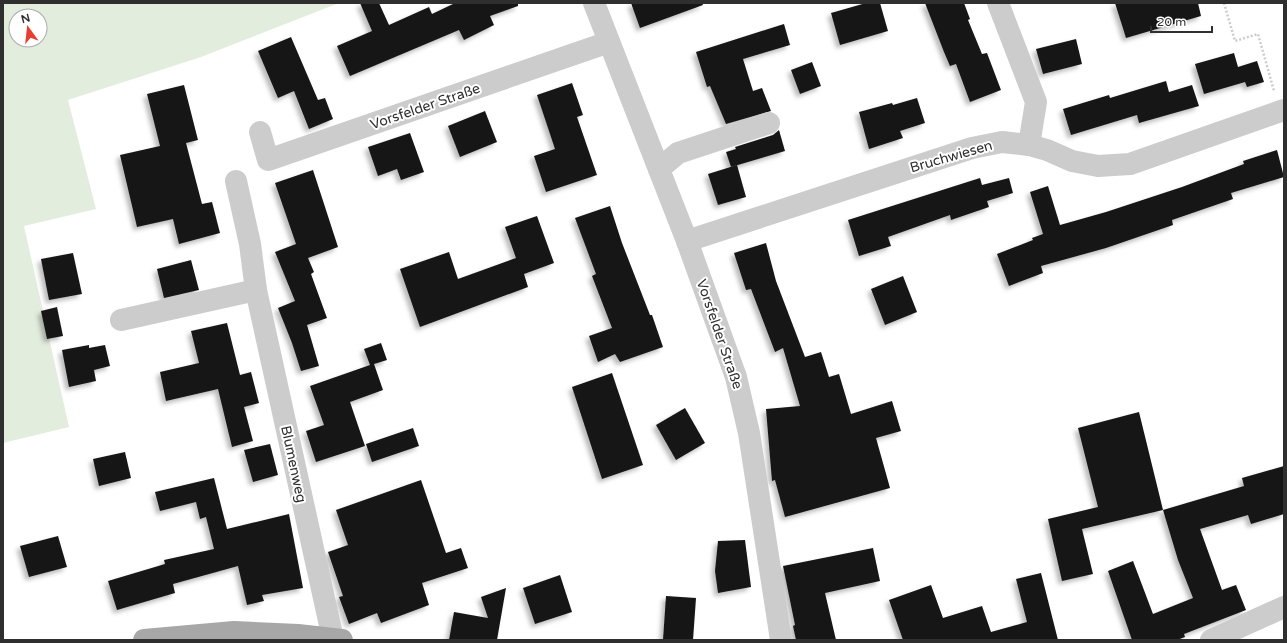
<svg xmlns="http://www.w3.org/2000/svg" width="1287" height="643" font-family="'Varela Round',sans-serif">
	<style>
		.green { fill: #e3eddd; fill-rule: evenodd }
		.building { fill: #161616; filter: url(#shadow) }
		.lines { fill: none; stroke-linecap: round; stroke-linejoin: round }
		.path { stroke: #ccc; stroke-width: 2.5; stroke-dasharray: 2 2; stroke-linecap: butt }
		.minor { stroke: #ccc; stroke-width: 22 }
		.major { stroke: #a7a7a7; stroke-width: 22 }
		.labels { text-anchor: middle; stroke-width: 4; stroke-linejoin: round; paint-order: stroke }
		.street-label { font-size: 14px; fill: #2f2f2f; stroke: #fff }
	</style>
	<defs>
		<filter id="shadow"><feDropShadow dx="-3.5" dy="3.5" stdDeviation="2" flood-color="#0004"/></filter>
	</defs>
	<rect width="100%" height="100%" fill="#fff"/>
	<!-- green -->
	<path class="green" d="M3 3H339L201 57 68 100 96 209 24 226 69 427 3 443ZM16 16H40V40H16Z"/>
	<!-- building -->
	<g class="building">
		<polygon points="360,3 379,3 389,25 429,7 432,14 455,3 518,3 518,6 490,16 494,25 464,40 459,30 350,76 337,46 372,31"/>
		<polygon points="631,3 702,3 703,5 640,28"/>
		<polygon points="866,3 880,3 888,31 840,45 831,13"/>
		<polygon points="925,3 964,3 970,19 968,20 982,54 987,53 1001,90 970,102 956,64 950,66 944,52"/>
		<polygon points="1115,3 1198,3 1201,16 1126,38"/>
		<polygon points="784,24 790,45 743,59 753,91 762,88 771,111 726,124 710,86 707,87 696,52"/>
		<polygon points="291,37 318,100 325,98 333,119 309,129 294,91 278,98 258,51"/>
		<polygon points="1076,39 1082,64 1043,74 1036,49"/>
		<polygon points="1234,53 1238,67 1257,61 1264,82 1247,87 1245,82 1204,94 1195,64"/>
		<polygon points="812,62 821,86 800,94 791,70"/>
		<polygon points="1166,81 1169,92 1192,85 1199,106 1139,123 1137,115 1071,135 1063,109 1109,95 1110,98"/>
		<polygon points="572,83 583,115 577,117 597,175 546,192 534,156 555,149 537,95"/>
		<polygon points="184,85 198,140 186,143 202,204 212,202 220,233 179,244 173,219 137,227 120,155 160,146 147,94"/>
		<polygon points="917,98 925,123 900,131 903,138 869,149 859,112 892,103 893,105"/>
		<polygon points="485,111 497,142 460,157 448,126"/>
		<polygon points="779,130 785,151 731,167 726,152 736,149 735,147 773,135"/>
		<polygon points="410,133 424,172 401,180 397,169 378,176 368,147"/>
		<polygon points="1277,150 1284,177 1231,193 1233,199 1172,220 1173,225 1106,248 1041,266 1043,273 1009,286 997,254 1033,240 1032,238 1043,234 1030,192 1048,186 1060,225 1106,212 1182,187 1244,164 1243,161"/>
		<polygon points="737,165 746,197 718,205 708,174"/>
		<polygon points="313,170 338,247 308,258 314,272 311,274 327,318 307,325 319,366 301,371 292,343 278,308 295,301 275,252 296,244 275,183"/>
		<polygon points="980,178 982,185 1009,178 1013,193 987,201 989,207 951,220 950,215 888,237 891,246 859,256 848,220"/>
		<polygon points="610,206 622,243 650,315 652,315 663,347 620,362 615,354 598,362 589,336 612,328 592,276 596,274 575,218"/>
		<polygon points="537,216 554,263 524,274 528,287 420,327 400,269 449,252 458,279 516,258 505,227"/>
		<polygon points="766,243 776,281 805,357 821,352 829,377 839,374 851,414 892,401 901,431 876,438 890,488 785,517 775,480 772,481 766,409 800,406 783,348 775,352 751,289 746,290 734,253"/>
		<polygon points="73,253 82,294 49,300 41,259"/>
		<polygon points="191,260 199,290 164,298 157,269"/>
		<polygon points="903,276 917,312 885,325 871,289"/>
		<polygon points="57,307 63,336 47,339 41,311"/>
		<polygon points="227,323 240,375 251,372 259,403 244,407 253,441 232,447 218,389 166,401 160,372 199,363 191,331"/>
		<polygon points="381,343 387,360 374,364 383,390 350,402 365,446 316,462 306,431 324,425 310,386 370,365 364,349"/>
		<polygon points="89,345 89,348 105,345 110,366 94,370 96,381 69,387 62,350"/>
		<polygon points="612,373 643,465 602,479 572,387"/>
		<polygon points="685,408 705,443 676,460 656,425"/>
		<polygon points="1139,412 1163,510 1082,529 1093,574 1062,581 1048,519 1098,507 1078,428"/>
		<polygon points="413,428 419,446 372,462 366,444"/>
		<polygon points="270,444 278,475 253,482 244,450"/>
		<polygon points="125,452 131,478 99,486 93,459"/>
		<polygon points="1284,466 1284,514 1251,524 1248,515 1200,529 1222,590 1236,585 1246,610 1184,634 1185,637 1177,640 1132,640 1108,571 1133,561 1153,614 1193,598 1178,560 1163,510 1244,486 1242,478"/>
		<polygon points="214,478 227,529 289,514 303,588 262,595 264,601 247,605 238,566 173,584 175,593 117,610 108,581 165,564 164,560 214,549 206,517 200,519 196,502 160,511 155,492"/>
		<polygon points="421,480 446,553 461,548 468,568 422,583 429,605 381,623 377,613 349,624 339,597 343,596 328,552 348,545 336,510"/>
		<polygon points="58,536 67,567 29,577 20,546"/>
		<polygon points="745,540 751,587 718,593 715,571 718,541"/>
		<polygon points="873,548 880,581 825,593 836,640 796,640 793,626 795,625 783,566"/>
		<polygon points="1041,573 1058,640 903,640 889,600 931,585 943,618 982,606 991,632 1027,622 1016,579"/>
		<polygon points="560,575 572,612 535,624 523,588"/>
		<polygon points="506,588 497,640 449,640 454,612 488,618 481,597"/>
		<polygon points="666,596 696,598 693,640 663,640"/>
	</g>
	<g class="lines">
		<!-- path -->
		<polyline class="path" points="1224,3 1235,41 1258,34 1274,91"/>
		<!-- minor -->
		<g class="minor">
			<polyline points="594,3 687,241 736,377 749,433 781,640"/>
			<polyline points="998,3 1036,102 1029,145"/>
			<polyline points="260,132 268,160 609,42"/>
			<polyline points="659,169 678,153 769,123"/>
			<polyline points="236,181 250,244 256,290 333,639"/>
			<polyline points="687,241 972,148 1002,142 1029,145 1047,150 1072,161 1098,166 1130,164 1284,110"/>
			<polyline points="121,320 256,290"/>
			<polyline points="1211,640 1284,607"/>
		</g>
		<!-- major -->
		<polyline class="major" points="144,640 234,632 298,635 342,640"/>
	</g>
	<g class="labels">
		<!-- street labels -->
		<g class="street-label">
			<text transform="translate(425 106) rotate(-19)" y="5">Vorsfelder Straße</text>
			<text transform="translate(951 156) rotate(-16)" y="5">Bruchwiesen</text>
			<text transform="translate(720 334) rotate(71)" y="5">Vorsfelder Straße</text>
			<text transform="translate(294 464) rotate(78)" y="5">Blumenweg</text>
		</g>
	</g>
	<!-- border -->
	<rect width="1287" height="643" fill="none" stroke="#2f2f2f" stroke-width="8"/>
	<!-- north arrow -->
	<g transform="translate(28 28) rotate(345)"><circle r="19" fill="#ffffff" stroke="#acacac"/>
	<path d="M0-3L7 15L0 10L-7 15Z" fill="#e73e30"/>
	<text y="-6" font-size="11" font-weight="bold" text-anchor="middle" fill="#2f2f2f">N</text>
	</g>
	<!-- scale -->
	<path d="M1151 26v6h61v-6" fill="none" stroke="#2f2f2f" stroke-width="2"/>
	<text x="1157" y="26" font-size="12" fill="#2f2f2f" stroke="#ffffff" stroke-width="3" paint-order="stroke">20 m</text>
</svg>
